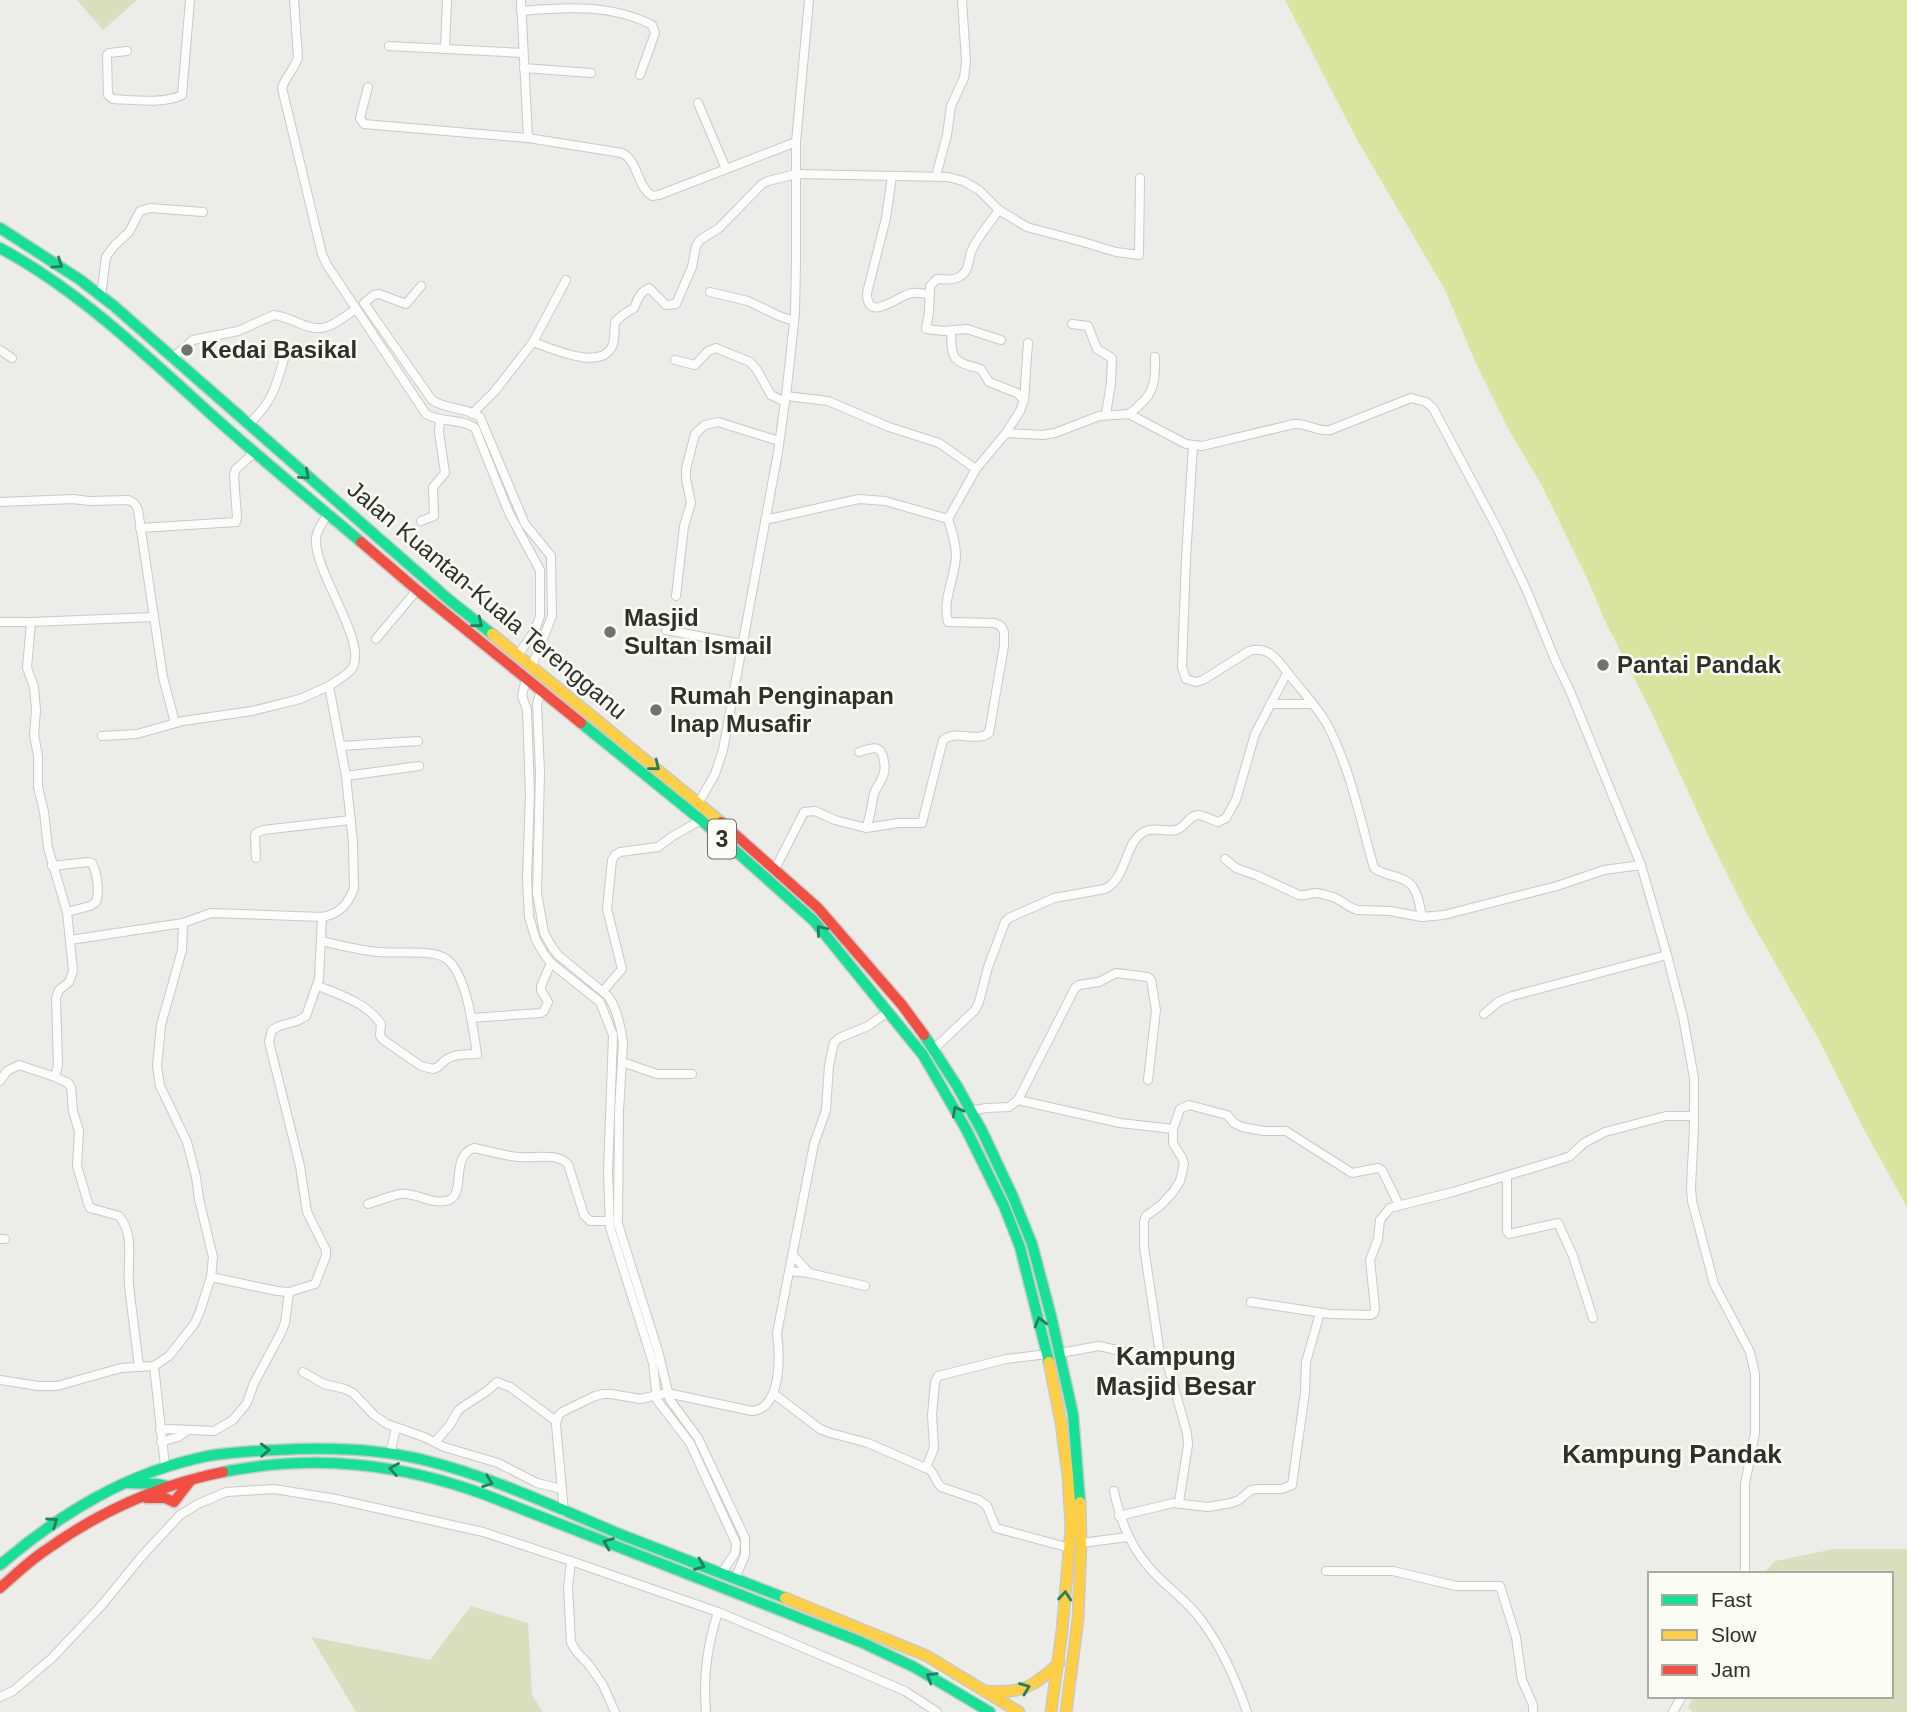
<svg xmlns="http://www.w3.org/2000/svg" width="1907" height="1712" font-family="Helvetica,sans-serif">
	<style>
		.green { fill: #d9dfbc }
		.water { fill: #d9e59f }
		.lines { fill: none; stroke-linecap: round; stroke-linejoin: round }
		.street-casing { stroke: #c9c9c6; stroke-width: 10 }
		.fast-casing { stroke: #c9c9c6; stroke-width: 13 }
		.slow-casing { stroke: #c9c9c6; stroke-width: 13 }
		.jam-casing { stroke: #c9c9c6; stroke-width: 13 }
		.street { stroke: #fcfcfc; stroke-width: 8 }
		.fast { stroke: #16e098; stroke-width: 10 }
		.slow { stroke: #ffcf43; stroke-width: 10 }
		.jam { stroke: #f24e42; stroke-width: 10 }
		.oneway { stroke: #247f5d }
		.poi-dot { fill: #71726e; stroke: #fafcf3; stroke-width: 2.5 }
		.labels { text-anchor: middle; stroke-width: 5; stroke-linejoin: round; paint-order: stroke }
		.shield { fill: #fafcf3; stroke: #6c6d68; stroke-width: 2 }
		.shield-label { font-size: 23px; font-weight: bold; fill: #2f302c }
		.poi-label { font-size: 24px; font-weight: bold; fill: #2f302c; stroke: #fafcf3; text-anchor: start }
		.street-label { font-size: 24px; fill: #2f302c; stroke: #fafcf3 }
		.neighbourhood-label { font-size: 26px; font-weight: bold; fill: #2f302c; stroke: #fafcf3 }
	</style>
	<rect width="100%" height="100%" fill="#ecede8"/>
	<!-- green -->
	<g class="green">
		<polygon points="77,0 137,0 103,30"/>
		<polygon points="1834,1549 1907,1549 1907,1712 1693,1712 1688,1707 1694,1696 1891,1696 1891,1574 1763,1574 1775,1561"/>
		<polygon points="471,1606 528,1623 532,1695 543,1712 356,1712 311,1637 430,1660"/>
	</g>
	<!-- water -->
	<polygon class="water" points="1285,0 1907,0 1907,1207 1867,1135 1818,1038 1746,912 1708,835 1650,709 1605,621 1586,576 1541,484 1507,427 1475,361 1445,290 1355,136"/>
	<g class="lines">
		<!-- street casing -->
		<g class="street-casing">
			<g id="street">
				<path d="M294 0 298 57C295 69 285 77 282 88L322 254 327 265 426 414C441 423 461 418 475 428L509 513 540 570V616L535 630 518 655"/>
				<polyline points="521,0 528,138"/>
				<path d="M521 11C564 7 612 4 652 25L655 33 640 75"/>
				<polyline points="389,46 523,53"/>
				<polyline points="445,49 447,0"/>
				<path d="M127 51 109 53 107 55 108 95 113 99C133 100 165 104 182 95L190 0"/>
				<polyline points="524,68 591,73"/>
				<path d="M368 87 360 118 364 124 528 138 622 153C639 162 636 185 652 196L659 195 796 142"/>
				<polyline points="698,103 726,169"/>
				<path d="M892 176 886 218 867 293C867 325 900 294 912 293 918 292 924 294 930 294"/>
				<polyline points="936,176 947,135 951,106 964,78 966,61 962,0"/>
				<path d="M999 210C990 223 977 237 971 252 968 262 969 272 959 277 952 281 944 279 937 279L930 286 929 312 926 329 943 331 967 329 1001 340"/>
				<path d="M421 286 406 304 379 294 374 295 364 303 432 400C446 410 467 407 480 417L525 524 551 556 552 616 532 666"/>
				<polyline points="710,292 748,301 779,316 794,321"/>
				<polyline points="101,296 106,257 114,246 129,232 140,211 150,208 203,212"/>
				<polyline points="1072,324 1088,326 1097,349 1112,358 1111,383 1106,414"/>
				<path d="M951 331C952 361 952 361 981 369L989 382 1017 393 1024 400"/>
				<path d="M533 342C551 348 603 373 613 344 615 337 614 329 615 322L624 314 634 308C638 299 639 293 649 288L666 305 676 304 692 267 696 246 700 240 719 228 762 184 768 181 796 174 948 177 963 181 979 190 999 210 1027 227 1083 242 1116 252 1139 255 1140 178"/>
				<polyline points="0,350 12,358"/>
				<path d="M172 358 193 340 238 331 274 315C283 316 292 320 301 324 326 335 336 322 356 309"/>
				<polyline points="675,360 695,365 708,351 716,348 750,362 757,370 771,395 785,402"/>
				<polyline points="786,396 828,401 889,427 939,443 976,469"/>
				<polyline points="472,414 495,391 533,342 566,280"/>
				<path d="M1129 414C1153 396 1156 386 1155 357"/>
				<path d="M248 425C272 402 275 390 284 359"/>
				<path d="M1006 433 1043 435 1055 433 1099 416 1129 414 1186 444 1202 446 1294 424C1308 423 1317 432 1330 430L1411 398 1426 402 1433 408 1498 530 1527 591 1556 662 1570 691 1641 865 1667 955 1683 1017 1694 1078V1127L1691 1187 1692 1201 1714 1284 1750 1352 1755 1374V1433L1745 1484V1574"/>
				<path d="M1193 446 1186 558 1182 667 1186 679 1196 682 1203 680 1249 651C1270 645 1279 662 1291 677 1303 692 1317 707 1327 724 1351 770 1360 819 1374 868 1385 877 1407 875 1414 889 1419 896 1420 908 1422 917"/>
				<path d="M0 502 73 499 89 501 128 500C134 502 136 504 138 510L154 617"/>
				<polyline points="765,520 859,499 885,501 948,519 976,469 1006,433 1020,411 1024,400 1028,343"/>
				<polyline points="421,521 434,516 433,487 445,473 439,432 440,419"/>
				<polyline points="140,528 236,522 237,518 234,475 236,469 255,452"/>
				<polyline points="676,596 684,526 691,503 686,479 686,469 695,434 705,425 718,422 779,441"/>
				<polyline points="0,622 31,622 154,617 163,677 175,723"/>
				<polyline points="31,622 27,668 34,687 36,710 34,735 38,756 38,787 44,812 48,848 67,912 73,971 69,982 59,990 56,998 58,1065 55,1077"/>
				<polyline points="666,630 742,644"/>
				<polyline points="376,639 417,590"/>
				<polyline points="526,678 522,696 527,710 530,795 527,878 529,917 536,940 544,954 551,963 600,1002 613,1035 608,1172 610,1227 653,1363 657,1400 690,1443 736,1543 735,1553 721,1574"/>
				<path d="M541 690 537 704 540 772 537 893 544 933 552 947 558 955 608 996C617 1008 621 1028 623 1043L619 1111 618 1224 658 1351 670 1400 698 1438 745 1538V1555L735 1579"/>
				<polyline points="1270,704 1312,704"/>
				<polyline points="102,736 137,734 183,721 252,711 300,699 329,686"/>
				<polyline points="341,746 418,741"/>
				<path d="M859 752C873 747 882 744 884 762 885 767 885 768 884 773 882 781 876 787 874 794 871 806 871 816 866 828"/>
				<polyline points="346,776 419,766"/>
				<polyline points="699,802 715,774 723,750 778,452 787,387 795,313 796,263 796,142 809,0"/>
				<polyline points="256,858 255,836 256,833 263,830 351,820"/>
				<path d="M1225 859 1236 868 1258 876 1299 895C1306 896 1310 893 1316 893 1321 893 1328 896 1333 897 1342 900 1348 908 1358 910L1390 911 1422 917 1444 915 1557 886 1604 870 1641 865"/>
				<path d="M52 866 88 862 92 863C97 873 100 892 96 902L90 906 67 912"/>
				<path d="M775 869 804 812 815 811 835 820 866 828 898 823H922L943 740C956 729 976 743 989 733L1004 646V632L1001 626 995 623 948 622C942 599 955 579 956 556 956 543 952 531 948 519"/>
				<polyline points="70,940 183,923 211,913 322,917"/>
				<path d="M318 986C339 994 368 1004 381 1024L380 1035 382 1039 421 1066 433 1069 438 1067C451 1053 458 1055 477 1054 473 1029 467 972 445 958 430 949 397 954 380 952 360 951 340 945 321 941"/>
				<polyline points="603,991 622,969 607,909 612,860 615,855 620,852 658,847 673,836 701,820"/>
				<polyline points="1484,1014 1498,1002 1512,996 1667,955"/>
				<polyline points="471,1018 541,1013 544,1011 548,1002 541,990 541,986 551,963"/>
				<path d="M934 1049 975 1010 979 1002 988 967 1005 922 1009 918 1054 898 1105 889C1130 876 1123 837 1149 830 1158 828 1167 832 1176 830 1185 828 1189 815 1198 815 1203 815 1212 820 1218 822L1226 818 1236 800 1255 734 1287 673"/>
				<polyline points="622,1062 657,1074 692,1074"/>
				<path d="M0 1081 7 1071 19 1065 55 1077 68 1083 71 1087 73 1111 79 1131 77 1166 88 1203 90 1208 94 1209 119 1216C135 1234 127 1263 129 1285 132 1313 136 1340 139 1367"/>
				<polyline points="1018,1100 1075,988 1079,985 1099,982 1116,973 1148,977 1151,980 1156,1010 1148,1080"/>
				<polyline points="970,1111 986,1108 1009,1107 1018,1100 1120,1123 1173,1129 1180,1109 1189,1105 1227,1115 1234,1123 1242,1127 1264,1131 1286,1131 1352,1173 1378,1168 1382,1170 1399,1205"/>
				<polyline points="1173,1129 1173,1143 1182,1158 1184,1164 1180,1181 1173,1192 1161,1205 1146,1216 1144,1221 1144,1247 1160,1354 1168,1366 1187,1433 1188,1445 1179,1502"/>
				<polyline points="1507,1176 1507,1231 1509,1234 1558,1223 1573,1256 1593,1318"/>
				<path d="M368 1204C378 1201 390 1196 400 1194 416 1192 433 1206 449 1200 466 1193 450 1156 474 1148 489 1151 504 1156 519 1157 534 1159 556 1152 568 1164L584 1215 590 1221H609"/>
				<polyline points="0,1239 5,1239"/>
				<polyline points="793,1255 809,1273"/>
				<polyline points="790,1271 809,1273 865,1286"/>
				<polyline points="211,1277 277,1291 289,1292"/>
				<polyline points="1251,1302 1330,1314 1371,1315 1374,1313 1375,1308 1370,1260 1378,1239 1380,1220 1390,1208 1453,1192 1565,1158 1570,1156 1584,1143 1605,1132 1666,1116 1694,1116"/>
				<polyline points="1060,1353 1099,1346 1139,1355 1160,1354"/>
				<polyline points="154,1366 165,1466"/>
				<polyline points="303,1372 324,1384 345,1389 353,1393 374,1415 387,1424 424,1437 444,1447 498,1463 537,1483 562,1489"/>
				<polyline points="0,1380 38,1386 57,1386 121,1368 154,1366 169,1356 195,1323 200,1311 211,1277 213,1257 199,1199 196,1177 187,1142 160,1086 157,1066 161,1025 182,950 183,923"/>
				<path d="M774 1394 820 1429 830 1433 868 1443 930 1470C935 1475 936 1482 941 1487L979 1500 987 1506 996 1528 1070 1548"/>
				<path d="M160 1430 169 1429 214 1431 233 1420 247 1403 254 1383 281 1333 285 1323 289 1292 315 1284 326 1256V1250L307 1212 300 1166 269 1042 272 1030 279 1026 297 1021 306 1016 319 979 322 917C339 914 348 905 354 888L353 843 346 776 329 686C336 681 345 676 351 670 371 645 313 572 316 538 317 529 323 522 328 514"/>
				<polyline points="161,1442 178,1437 188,1430"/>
				<polyline points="435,1442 450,1425 457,1412 461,1408 487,1391 497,1382 510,1387 556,1421"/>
				<polyline points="390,1454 396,1428"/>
				<polyline points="926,1468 934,1448 932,1415 935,1382 938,1376 1006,1359 1048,1354"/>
				<path d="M1114 1491C1121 1524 1132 1551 1157 1576 1172 1591 1189 1603 1202 1621 1222 1648 1236 1680 1247 1712"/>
				<path d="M564 1512 556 1425 558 1416 562 1412 595 1396 603 1394H611L640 1399 667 1393 752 1411C782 1408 780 1356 777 1333L814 1144 826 1110 829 1065 834 1043 839 1038 868 1026 888 1012"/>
				<polyline points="1119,1516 1173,1503 1208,1507 1231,1503 1239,1500 1251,1490 1258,1489 1282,1489 1292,1485 1305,1392 1306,1362 1320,1313"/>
				<polyline points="1081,1543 1128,1537"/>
				<polyline points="571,1561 568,1588 571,1642 576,1651 589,1665 603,1685 615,1712"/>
				<polyline points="1326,1571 1393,1571 1456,1586 1500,1586 1516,1637 1522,1680 1533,1705 1533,1712"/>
				<polyline points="0,1697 13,1691 52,1658 101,1606 142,1556 180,1515 198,1504 226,1492 274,1489 336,1499 483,1532 571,1561 718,1612 778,1637 905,1691 937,1712"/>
				<path d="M706 1712C703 1676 707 1647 718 1612"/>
				<polyline points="1673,1712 1682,1696"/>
			</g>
		</g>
		<!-- fast casing -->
		<g class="fast-casing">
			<g id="fast">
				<polyline points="0,228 79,279 114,306 447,598 492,634"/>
				<path d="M0 248C76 289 138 348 202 406 253 453 308 497 361 542"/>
				<polyline points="581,723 701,820 814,921 923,1055 966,1129 1004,1206 1020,1247 1049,1362"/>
				<polyline points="924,1035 957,1086 982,1131 1013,1197 1032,1244 1051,1316 1073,1414 1080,1502"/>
				<path d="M223 1472C315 1454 399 1463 486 1495L861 1642 914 1667 990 1712"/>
				<polyline points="126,1483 157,1484 167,1486"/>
				<path d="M0 1565C61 1513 128 1472 208 1456 231 1452 254 1451 277 1450 326 1447 376 1448 424 1460 493 1477 557 1508 622 1535 676 1556 731 1577 785 1598"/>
			</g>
		</g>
		<!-- slow casing -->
		<g class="slow-casing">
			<g id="slow">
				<polyline points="492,634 721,822"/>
				<polyline points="1049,1362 1061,1423 1068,1476 1071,1527 1062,1631 1051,1712"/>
				<polyline points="785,1598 927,1656 1019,1712"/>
				<path d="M984 1691C1022 1694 1032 1688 1059 1663"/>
				<polyline points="1066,1712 1078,1619 1081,1543 1080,1502"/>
			</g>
		</g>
		<!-- jam casing -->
		<g class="jam-casing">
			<g id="jam">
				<polyline points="361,542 417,590 581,723"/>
				<polyline points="721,822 818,908 902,1005 924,1035"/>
				<polyline points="146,1498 165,1498 174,1502 191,1480"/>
				<path d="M0 1588C15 1575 29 1561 46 1550 99 1512 159 1485 223 1472"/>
			</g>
		</g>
		<!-- street -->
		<use href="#street" class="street"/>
		<!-- fast -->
		<use href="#fast" class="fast"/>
		<!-- slow -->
		<use href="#slow" class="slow"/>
		<!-- jam -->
		<use href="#jam" class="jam"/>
	</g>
	<!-- one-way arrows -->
	<defs><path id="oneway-chevron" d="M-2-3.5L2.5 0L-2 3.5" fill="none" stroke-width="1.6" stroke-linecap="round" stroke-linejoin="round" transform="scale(1.75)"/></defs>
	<g class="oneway">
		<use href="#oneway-chevron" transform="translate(58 264) rotate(34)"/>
		<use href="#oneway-chevron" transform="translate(305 475) rotate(41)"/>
		<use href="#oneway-chevron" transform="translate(478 623) rotate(39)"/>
		<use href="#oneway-chevron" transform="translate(655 766) rotate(39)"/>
		<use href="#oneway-chevron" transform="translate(821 930) rotate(-130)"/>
		<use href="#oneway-chevron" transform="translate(957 1111) rotate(-119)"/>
		<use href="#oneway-chevron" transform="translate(1040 1322) rotate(-105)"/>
		<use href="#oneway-chevron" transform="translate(265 1450) rotate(-2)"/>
		<use href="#oneway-chevron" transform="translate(394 1469) rotate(-170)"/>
		<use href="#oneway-chevron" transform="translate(488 1482) rotate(20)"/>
		<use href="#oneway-chevron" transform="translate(53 1522) rotate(-35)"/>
		<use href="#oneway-chevron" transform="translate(608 1543) rotate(-158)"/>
		<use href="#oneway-chevron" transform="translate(700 1565) rotate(22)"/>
		<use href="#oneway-chevron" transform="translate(1065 1596) rotate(-85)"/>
		<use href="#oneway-chevron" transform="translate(931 1677) rotate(-149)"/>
		<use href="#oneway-chevron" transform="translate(1025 1688) rotate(-21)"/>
	</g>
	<!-- markers -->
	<g class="poi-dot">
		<circle cx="187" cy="350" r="7"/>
		<circle cx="610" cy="632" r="7"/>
		<circle cx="1603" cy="665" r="7"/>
		<circle cx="656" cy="710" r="7"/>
	</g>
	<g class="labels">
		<!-- shield labels -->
		<rect class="shield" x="708" y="819.5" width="28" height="39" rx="5"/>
		<g class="shield-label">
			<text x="722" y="847">3</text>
		</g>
		<!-- poi labels -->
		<g class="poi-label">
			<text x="201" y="358">Kedai Basikal</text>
			<text x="624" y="626">Masjid<tspan x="624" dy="28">Sultan Ismail</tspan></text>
			<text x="1617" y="673">Pantai Pandak</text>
			<text x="670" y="704">Rumah Penginapan<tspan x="670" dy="28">Inap Musafir</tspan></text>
		</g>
		<!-- street labels -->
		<g class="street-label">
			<text transform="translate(487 600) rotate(40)" y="8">Jalan Kuantan-Kuala Terengganu</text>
		</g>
		<!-- neighbourhood labels -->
		<g class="neighbourhood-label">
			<text x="1176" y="1365">Kampung<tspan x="1176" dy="30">Masjid Besar</tspan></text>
			<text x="1672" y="1463">Kampung Pandak</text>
		</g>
	</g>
	<!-- legend -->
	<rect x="1648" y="1572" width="245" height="126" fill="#fafcf3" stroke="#a9aaa3" stroke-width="2"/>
	<rect x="1662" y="1595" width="35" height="10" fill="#16e098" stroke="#a9aaa3" stroke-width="2"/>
	<text x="1711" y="1607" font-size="21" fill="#2f302c">Fast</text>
	<rect x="1662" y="1630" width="35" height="10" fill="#ffcf43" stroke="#a9aaa3" stroke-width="2"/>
	<text x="1711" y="1642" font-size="21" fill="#2f302c">Slow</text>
	<rect x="1662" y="1665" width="35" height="10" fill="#f24e42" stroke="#a9aaa3" stroke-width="2"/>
	<text x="1711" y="1677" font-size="21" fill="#2f302c">Jam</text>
</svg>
